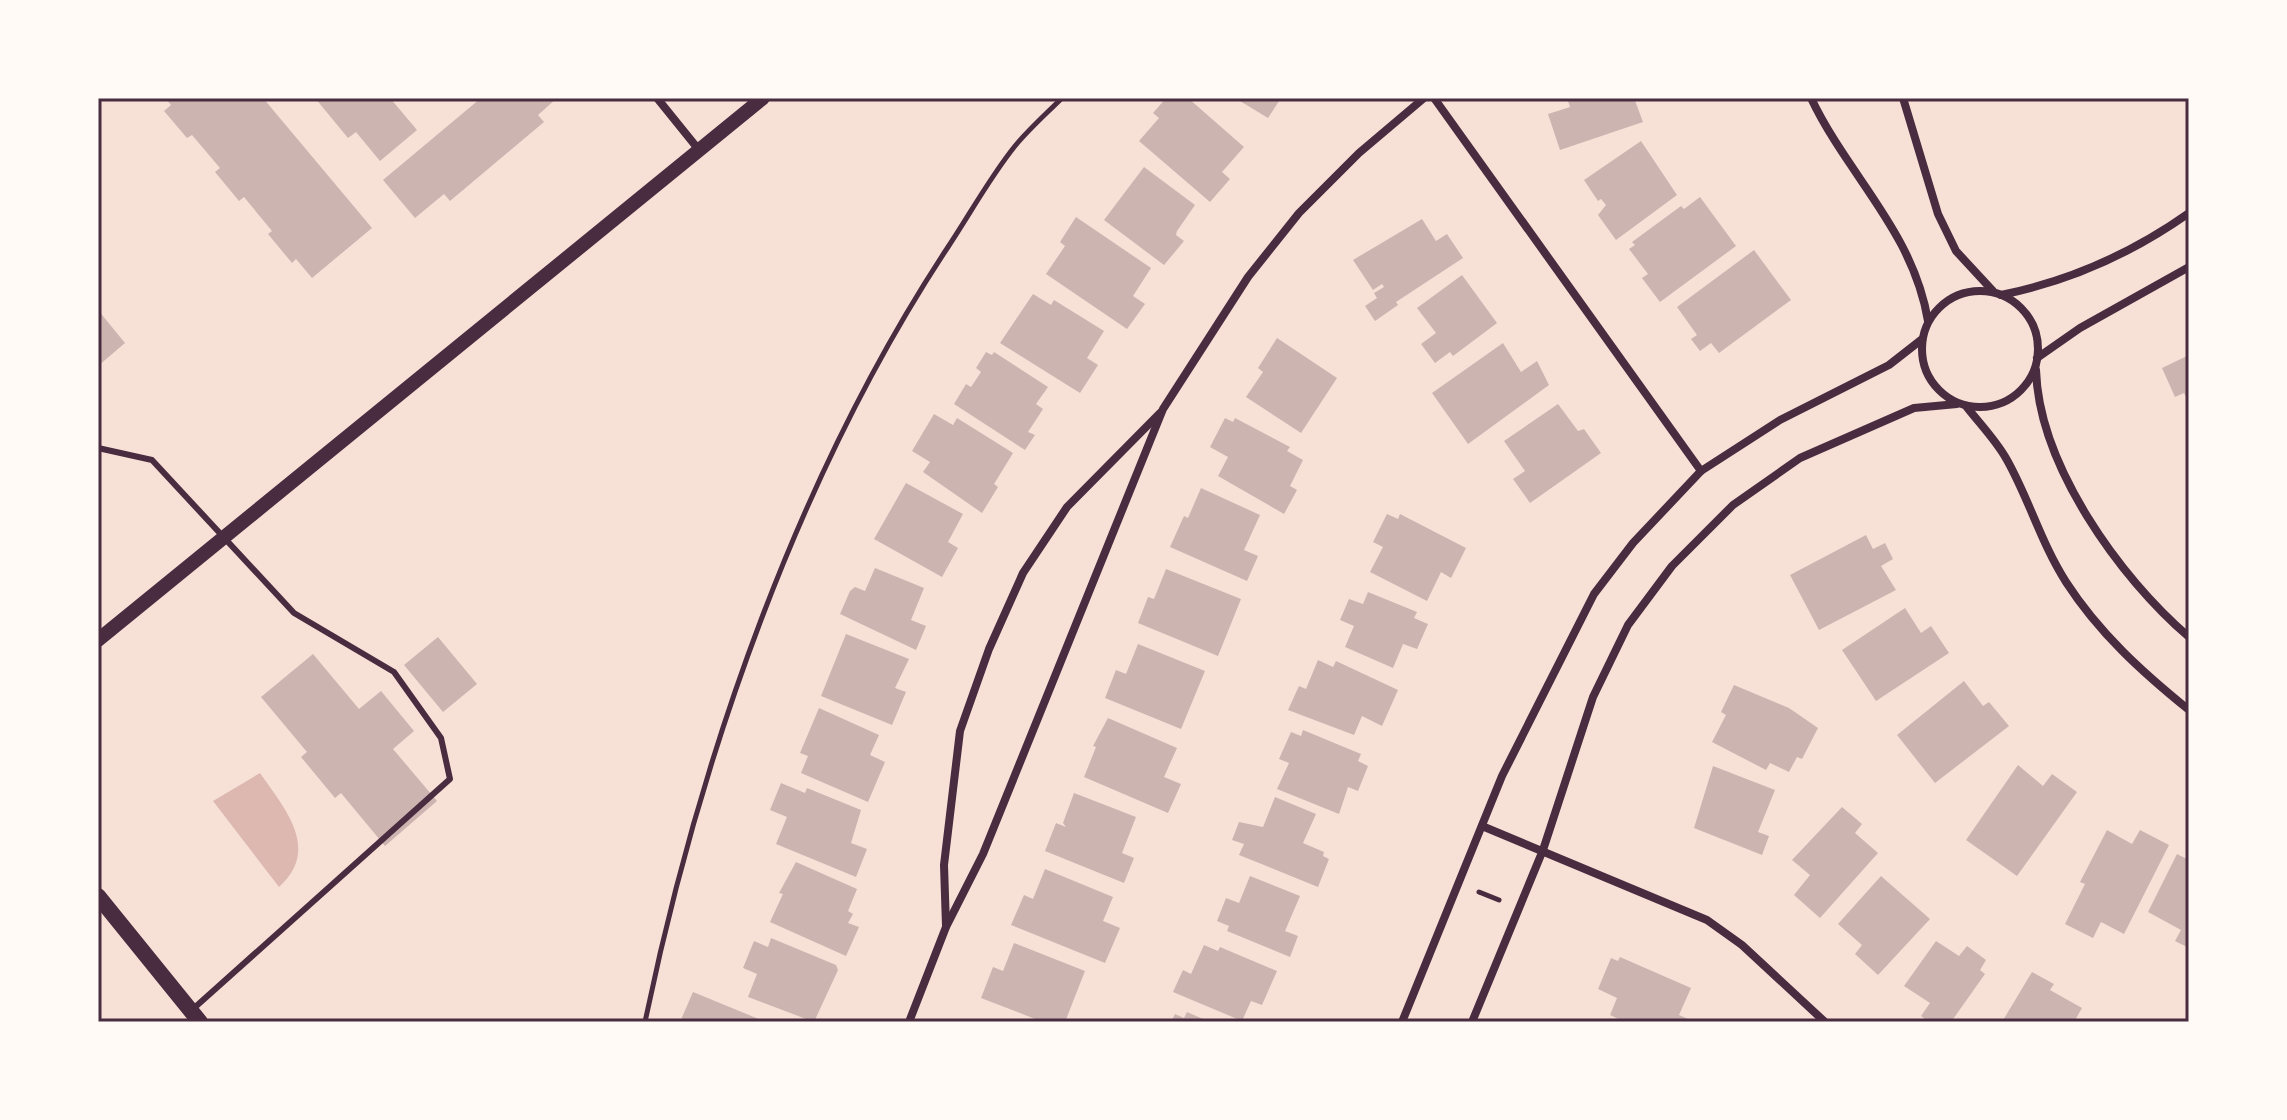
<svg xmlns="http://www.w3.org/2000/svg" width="2287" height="1120" font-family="Overpass,sans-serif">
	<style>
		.water { fill: #dcb8b0 }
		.building { fill: #ccb4b1 }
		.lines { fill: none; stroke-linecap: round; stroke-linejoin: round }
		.path { stroke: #4a2c40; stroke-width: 5 }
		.service { stroke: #4a2c40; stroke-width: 6 }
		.minor { stroke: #4a2c40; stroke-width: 8 }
		.tertiary { stroke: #4a2c40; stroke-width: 14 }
		.secondary { stroke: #4a2c40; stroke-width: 16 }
		.neatline { fill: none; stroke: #4a2c40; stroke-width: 3 }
	</style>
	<rect width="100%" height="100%" fill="#f7e1d7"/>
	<!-- water -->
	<path class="water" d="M260 773C285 809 321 849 279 887L213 801Z"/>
	<!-- building -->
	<g class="building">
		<polygon points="165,98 263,98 372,228 312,278 296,259 292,263 268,234 272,231 244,197 239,201 215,172 220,168 192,135 187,138 164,111 171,105"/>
		<polygon points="315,98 390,98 417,130 380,161 356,132 348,138"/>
		<polygon points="481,98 557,98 538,115 544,122 450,201 444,194 415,218 383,180"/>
		<polygon points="1166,98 1188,98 1244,147 1222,172 1230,179 1210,202 1139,141 1159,118 1153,113"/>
		<polygon points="1235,98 1281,98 1268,118"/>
		<polygon points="1567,98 1634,98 1643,122 1560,150 1548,114 1570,107"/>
		<polygon points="1641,141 1677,195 1616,240 1598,215 1606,205 1601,199 1598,201 1584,180"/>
		<polygon points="1144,167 1195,205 1177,231 1176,235 1184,241 1164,265 1104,220"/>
		<polygon points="1700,197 1736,246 1660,302 1642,278 1648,274 1629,249 1635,245 1632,242 1681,206 1684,209"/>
		<polygon points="1076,217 1151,268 1133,296 1145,304 1127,329 1046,274 1065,246 1060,242"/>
		<polygon points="1422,219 1436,241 1447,234 1463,258 1396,302 1398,305 1375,321 1365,306 1377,298 1374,293 1384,287 1382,284 1373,290 1353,260"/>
		<polygon points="1754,250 1791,300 1719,353 1711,343 1700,351 1691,339 1697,335 1677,307"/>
		<polygon points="1462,275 1497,323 1453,356 1450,352 1435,363 1421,344 1436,333 1417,308"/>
		<polygon points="1033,294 1051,305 1054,300 1104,331 1087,358 1098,365 1080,393 1000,343"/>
		<polygon points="98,310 125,343 98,366"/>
		<polygon points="1277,338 1337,378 1301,433 1246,397 1263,372 1258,368"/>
		<polygon points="1503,343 1521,372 1537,361 1549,385 1468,444 1432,393"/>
		<polygon points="986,352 992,355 994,352 1048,387 1036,404 1043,409 1028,432 1035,435 1025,450 954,404 966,384 971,387 981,372 976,368"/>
		<polygon points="2189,355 2189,403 2184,393 2175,397 2162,368"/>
		<polygon points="1558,404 1578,431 1584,429 1601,453 1530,503 1513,479 1525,471 1504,441"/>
		<polygon points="934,414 953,425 957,418 1013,453 994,484 998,487 982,513 923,472 930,462 912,451"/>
		<polygon points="1225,418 1233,422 1235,418 1290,447 1287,451 1303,460 1290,486 1297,490 1284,514 1218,476 1228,457 1210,447"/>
		<polygon points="906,483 963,514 948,542 958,548 942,577 874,539"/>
		<polygon points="1201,488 1260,515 1244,550 1258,556 1247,581 1170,547 1184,516 1188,518"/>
		<polygon points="1387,514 1398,519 1400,514 1466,548 1451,578 1441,572 1427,601 1370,572 1383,547 1373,542"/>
		<polygon points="1866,535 1873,549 1885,543 1893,559 1881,566 1896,590 1819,630 1790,575"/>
		<polygon points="875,568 924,588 911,620 926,626 916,650 840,614 850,591 855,587 865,591"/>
		<polygon points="1166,569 1241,599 1218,656 1138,623 1148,597 1154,599"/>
		<polygon points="1368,592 1417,612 1414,618 1428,624 1417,649 1403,644 1393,668 1345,647 1354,626 1340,620 1349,599 1363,604"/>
		<polygon points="1905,608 1921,633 1931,626 1949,653 1876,701 1842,650"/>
		<polygon points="846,634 909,659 895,688 906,692 892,725 821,696"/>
		<polygon points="438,637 477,684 443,712 404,665"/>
		<polygon points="1138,644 1205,671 1181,729 1105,698 1116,670 1126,674"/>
		<polygon points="313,654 359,709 381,691 414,731 393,749 437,801 385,846 341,793 335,798 301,757 307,752 261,697"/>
		<polygon points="1318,660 1333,667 1336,661 1398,690 1382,726 1362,716 1354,735 1288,710 1299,686 1306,689"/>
		<polygon points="1964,681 1983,706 1989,702 2009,726 1935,783 1897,735"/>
		<polygon points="1734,685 1789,708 1818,728 1802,759 1797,757 1789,772 1770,763 1766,770 1712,742 1726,715 1721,712"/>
		<polygon points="819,708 879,735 870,755 885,762 868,802 801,773 808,756 800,753"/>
		<polygon points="1108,718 1177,748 1164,777 1181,784 1168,813 1084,777 1096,747 1093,746"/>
		<polygon points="1303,730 1361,754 1358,761 1368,766 1358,791 1348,787 1339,814 1277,789 1289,763 1279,759 1291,732 1301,736"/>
		<polygon points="2018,765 2043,786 2052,774 2077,792 2017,876 1966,840"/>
		<polygon points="1713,766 1775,790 1758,832 1769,836 1762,855 1694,828"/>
		<polygon points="781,783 805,793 807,788 861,810 851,843 867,849 856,877 776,844 787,817 770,810"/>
		<polygon points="1074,793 1136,817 1122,853 1134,858 1124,883 1045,851 1056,823 1066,827 1063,823"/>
		<polygon points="1275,797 1316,814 1303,843 1324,852 1323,856 1329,859 1318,887 1239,855 1244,844 1232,840 1239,822 1263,827"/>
		<polygon points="1842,807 1862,824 1855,833 1878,853 1820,918 1794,895 1810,875 1792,860"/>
		<polygon points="2107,830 2132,844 2140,830 2169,845 2124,934 2101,922 2093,938 2065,924 2085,884 2080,882"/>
		<polygon points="2177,854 2189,860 2189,948 2175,941 2181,930 2148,912"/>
		<polygon points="796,862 857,889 848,911 853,914 848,923 859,927 846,956 770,922 783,894 779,893"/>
		<polygon points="1045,869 1113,897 1103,921 1120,928 1105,963 1011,925 1024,895 1033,899"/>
		<polygon points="1250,876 1300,896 1285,931 1298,936 1290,957 1227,931 1229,926 1217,921 1226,898 1239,903"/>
		<polygon points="1881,876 1930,919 1878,975 1855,954 1862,945 1838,924"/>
		<polygon points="771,938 836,965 838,970 814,1022 748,997 757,974 743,968 754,941 768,947"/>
		<polygon points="1936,941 1959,956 1967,946 1986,960 1980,970 1985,974 1951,1022 1929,1022 1921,1016 1930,1003 1904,986"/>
		<polygon points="1014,943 1085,971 1065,1022 1043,1022 981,998 993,967 1003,971"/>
		<polygon points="1204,945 1218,951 1220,947 1277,971 1262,1005 1251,1001 1242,1021 1173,992 1183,970 1191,974"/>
		<polygon points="1620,957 1691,988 1679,1015 1688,1019 1686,1022 1625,1022 1610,1015 1617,998 1598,989 1611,958 1618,961"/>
		<polygon points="2032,972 2054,984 2050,990 2082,1008 2074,1022 2002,1022"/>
		<polygon points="693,992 766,1022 680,1022"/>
		<polygon points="1187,1012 1210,1022 1171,1022 1175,1014 1184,1018"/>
	</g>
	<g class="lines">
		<!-- path -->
		<g class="path">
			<polyline points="1479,892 1499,900"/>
			<path d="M645 1022C700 757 798 474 948 247 970 214 990 177 1015 146 1029 129 1046 114 1062 98"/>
		</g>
		<!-- service -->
		<polyline class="service" points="98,448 152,460 294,613 394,672 441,738 450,779 193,1009"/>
		<!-- minor -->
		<g class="minor">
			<polyline points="657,98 699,150"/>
			<polyline points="1434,98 1701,471"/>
			<path d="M1811 98C1848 176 1913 231 1928 321"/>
			<polyline points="1903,98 1938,214 1956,251 1993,291"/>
			<circle cx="1980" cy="349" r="58"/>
			<path d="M2001 295C2070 281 2131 254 2189 213"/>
			<polyline points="2037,358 2080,328 2189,267"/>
			<path d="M2036 370C2039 465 2119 577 2189 637"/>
			<path d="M1966 406C1979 423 1996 440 2007 460 2029 499 2041 543 2066 582 2099 633 2142 672 2189 710"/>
			<polyline points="1482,826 1707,920 1742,945 1825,1022"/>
			<polyline points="946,926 944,865 960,731 989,649 1023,573 1067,507 1160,413"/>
			<polyline points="909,1022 946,927 983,854 1163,409 1248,277 1299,213 1359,153 1424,98"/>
			<polyline points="1402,1022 1502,776 1594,594 1633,543 1701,471 1780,420 1889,365 1921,340"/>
			<polyline points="1472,1022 1543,850 1593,697 1628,625 1672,566 1733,505 1800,458 1914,408 1957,404"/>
		</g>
		<!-- tertiary -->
		<polyline class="tertiary" points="98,640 763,98"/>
		<!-- secondary -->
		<polyline class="secondary" points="98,896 200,1022"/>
	</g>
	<!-- border -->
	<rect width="2287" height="1120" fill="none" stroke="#fffaf5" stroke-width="200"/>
	<rect x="100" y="100" width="2087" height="920" class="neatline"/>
</svg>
